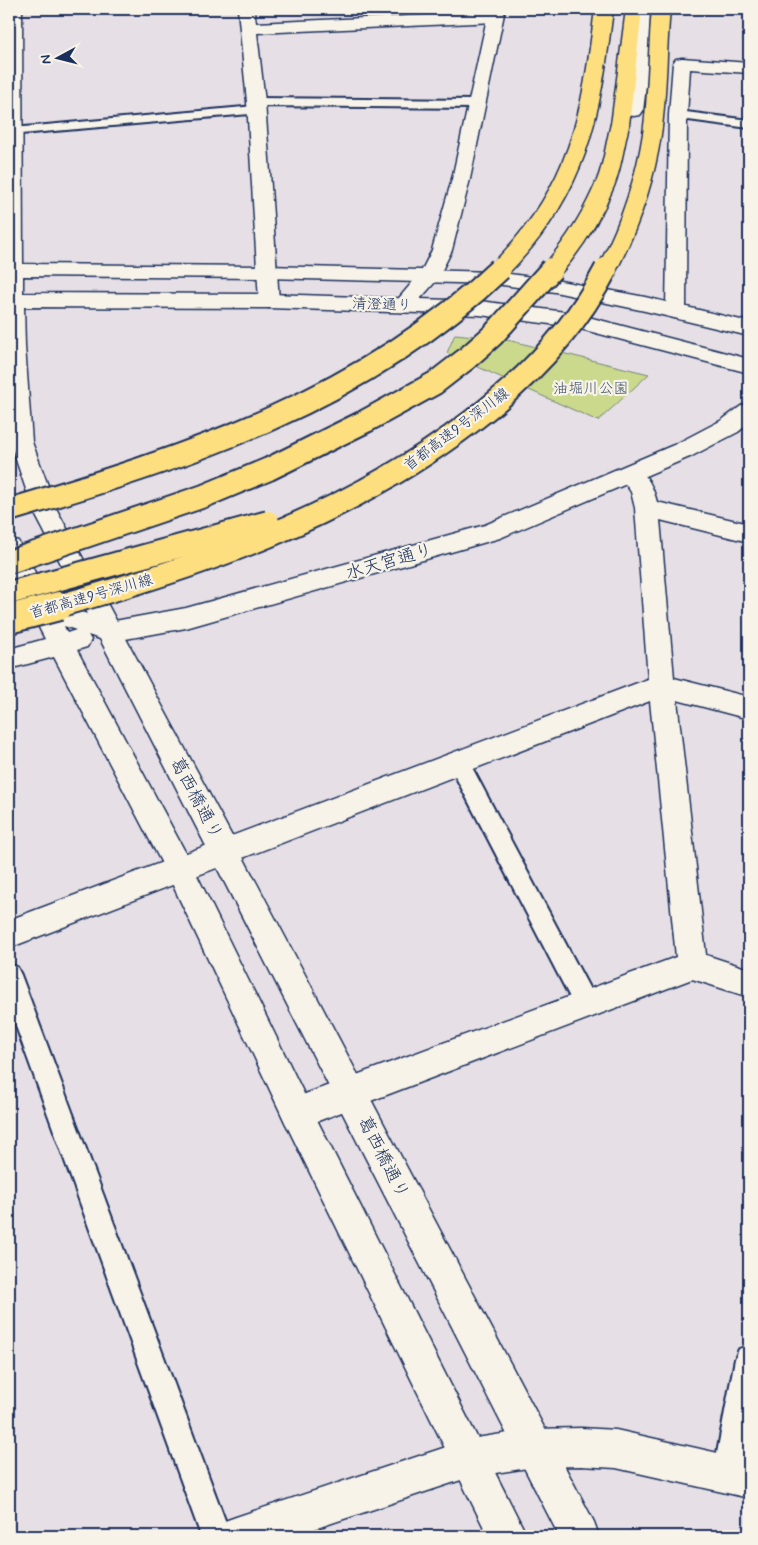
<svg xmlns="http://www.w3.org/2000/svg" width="758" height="1545" font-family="Mynerve,'Klee One',sans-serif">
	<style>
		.green { fill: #cbd98d; stroke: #738476 }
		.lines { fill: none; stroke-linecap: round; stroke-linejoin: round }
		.service-casing { stroke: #1b2f5e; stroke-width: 4 }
		.pedestrian-casing { stroke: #1b2f5e; stroke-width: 3 }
		.minor-casing { stroke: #1b2f5e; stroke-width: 3 }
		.tertiary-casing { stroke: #1b2f5e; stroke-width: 3 }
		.secondary-casing { stroke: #1b2f5e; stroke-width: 3 }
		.motorway-casing { stroke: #1b2f5e; stroke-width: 3 }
		.service { fill: #f7f3e8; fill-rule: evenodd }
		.pedestrian { fill: #f7f3e8; fill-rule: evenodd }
		.minor { fill: #f7f3e8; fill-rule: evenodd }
		.tertiary { fill: #f7f3e8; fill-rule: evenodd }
		.secondary { fill: #f7f3e8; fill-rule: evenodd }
		.motorway { fill: #fedf80; fill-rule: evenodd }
		.motorway-bridge-far2-casing { stroke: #1b2f5e; stroke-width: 21; stroke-linecap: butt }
		.motorway-bridge-far1-casing { stroke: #1b2f5e; stroke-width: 26; stroke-linecap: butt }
		.motorway-bridge-casing { stroke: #1b2f5e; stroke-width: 32; stroke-linecap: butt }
		.motorway-bridge-far2 { stroke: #fedf80; stroke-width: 18 }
		.motorway-bridge-far1 { stroke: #fedf80; stroke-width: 22 }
		.motorway-bridge { stroke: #fedf80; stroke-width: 28 }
		.labels { text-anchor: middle; stroke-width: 4.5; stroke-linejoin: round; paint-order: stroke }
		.far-street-label { font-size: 15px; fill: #1b2f5e; stroke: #f7f3e8 }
		.far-park-label { font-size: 15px; fill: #3e5167; stroke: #f7f3e8 }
		.street-label { font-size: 18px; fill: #1b2f5e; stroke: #f7f3e8 }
	</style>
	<rect width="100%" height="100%" fill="#e6e0e6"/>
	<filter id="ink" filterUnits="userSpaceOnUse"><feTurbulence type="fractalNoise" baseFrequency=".02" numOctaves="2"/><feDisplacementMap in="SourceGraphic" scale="10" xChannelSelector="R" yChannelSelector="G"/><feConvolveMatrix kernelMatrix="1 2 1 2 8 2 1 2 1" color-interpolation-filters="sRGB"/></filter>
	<g filter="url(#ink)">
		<!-- green -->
		<polygon class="green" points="455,334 503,339 649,374 598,421 447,353"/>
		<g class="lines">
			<!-- service casing -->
			<g class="service-casing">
				<g id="service">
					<polygon points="256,98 476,100 483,104 476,108 257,106 263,110 261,113 9,135 9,129 13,128 255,106 249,102"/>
					<polygon points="678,111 749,120 749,128 673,118 671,115 673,112"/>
					<polygon points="459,753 466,756 594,997 598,1005 594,1013 586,1017 578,1013 448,762 452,756"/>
					<polygon points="9,964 17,967 21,975 231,1536 201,1536 9,1007"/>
					<path d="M749 1345C752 1384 753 1449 738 1484L728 1489 718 1484 713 1474 735 1359 739 1349Z"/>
				</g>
			</g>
			<!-- pedestrian casing -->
			<g class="pedestrian-casing">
				<polygon id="pedestrian" points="634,9 650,9 649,61 643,111 640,115 634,116 628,115 625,111 631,61"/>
			</g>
			<!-- minor casing -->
			<g class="minor-casing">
				<g id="minor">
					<polygon points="238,9 254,9 256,23 495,12 501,14 503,17 501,20 495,22 257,33 265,102 279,301 276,306 269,308 262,306 259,301 247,102"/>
					<polygon points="682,58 749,63 749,73 690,69 687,115 686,311 683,316 676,318 669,316 666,311 669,115 673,63 676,59"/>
					<path d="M631 466C646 470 653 487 657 502L749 524V542L660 520 674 678 749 697V719L677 700 706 955 749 969V997L692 979 297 1129 286 1124 281 1113 286 1102 297 1097 676 957 650 701 9 948V920L648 679 635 508 631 492 619 474 623 468Z"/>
					<polygon points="581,1428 616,1430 749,1460 749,1498 616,1468 581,1466 534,1467 470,1477 293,1536 217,1536 222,1522 236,1517 470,1439 534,1429"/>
				</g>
			</g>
			<!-- tertiary casing -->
			<g class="tertiary-casing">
				<g id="tertiary">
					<polygon points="489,9 505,9 470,179 452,250 437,280 411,309 404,311 397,309 394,304 421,272 432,250 452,179"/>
					<polygon points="749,403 749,423 738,432 692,456 500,538 186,628 109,642 100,639 96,632 100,625 109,622 186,608 485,525 676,444 722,420 741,406"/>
				</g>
			</g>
			<!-- secondary casing -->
			<g class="secondary-casing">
				<path id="secondary" d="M9 9H22L23 264 267 266 495 272 555 280 645 297 749 322V336L645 311 555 292 495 284 267 278 23 276V293L269 294 480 301 573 313 749 359V373L573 327 480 315 269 308 24 307 25 346 32 442 57 510 235 842 594 1522 599 1536H559L100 639 88 635 91 640 87 647 77 650 189 859 308 1102 527 1536H488L286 1124 169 877 54 657 9 669V649L45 639 32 614 23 611 19 604 23 597 9 570V538L18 541 50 600 87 614 33 510 10 442ZM64 626 76 630 67 633Z"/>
			</g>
			<!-- motorway casing -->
			<g class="motorway-casing">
				<polygon id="motorway" points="626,9 642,9 629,125 626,129 620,130 614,129 611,125"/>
			</g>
			<!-- service -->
			<use href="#service" class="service"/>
			<!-- pedestrian -->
			<use href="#pedestrian" class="pedestrian"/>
			<!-- minor -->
			<use href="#minor" class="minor"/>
			<!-- tertiary -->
			<use href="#tertiary" class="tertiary"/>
			<!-- secondary -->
			<use href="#secondary" class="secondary"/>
			<!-- motorway -->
			<use href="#motorway" class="motorway"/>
			<!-- motorway-bridge-far2 casing -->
			<g class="motorway-bridge-far2-casing">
				<g id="motorway-bridge-far2">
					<path d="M498 271C579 191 591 117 604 9"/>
					<path d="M551 271C574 245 593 214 606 182 613 164 615 143 620 125"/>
					<path d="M606 271C628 229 645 181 652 134 658 93 657 51 661 9"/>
				</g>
			</g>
			<!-- motorway-bridge-far1 casing -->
			<g class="motorway-bridge-far1-casing">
				<g id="motorway-bridge-far1">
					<path d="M9 510C187 457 362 401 500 269"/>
					<polyline points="9,562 204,496 269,469 366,421 435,383 466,359 493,335 552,269"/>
					<polyline points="9,593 268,522"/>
					<path d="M54 607C203 566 348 516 472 421 527 379 574 331 606 269"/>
				</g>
			</g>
			<!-- motorway-bridge casing -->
			<g class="motorway-bridge-casing">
				<polyline id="motorway-bridge" points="9,619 59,606"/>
			</g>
			<!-- motorway-bridge-far2 -->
			<use href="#motorway-bridge-far2" class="motorway-bridge-far2"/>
			<!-- motorway-bridge-far1 -->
			<use href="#motorway-bridge-far1" class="motorway-bridge-far1"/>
			<!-- motorway-bridge -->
			<use href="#motorway-bridge" class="motorway-bridge"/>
		</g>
	</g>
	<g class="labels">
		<!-- far-street labels -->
		<g class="far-street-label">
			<text transform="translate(382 304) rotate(2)" y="5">清澄通り</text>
			<text transform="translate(456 429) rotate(-37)" y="5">首都高速9号深川線</text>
			<text transform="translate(91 596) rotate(-16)" y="5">首都高速9号深川線</text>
		</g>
		<!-- far-park labels -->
		<g class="far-park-label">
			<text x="591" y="393">油堀川公園</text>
		</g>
		<!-- street labels -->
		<g class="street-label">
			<text transform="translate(389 561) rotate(-16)" y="6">水天宮通り</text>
			<text transform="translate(197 798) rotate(62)" y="6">葛西橋通り</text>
			<text transform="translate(384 1157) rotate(63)" y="6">葛西橋通り</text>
		</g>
	</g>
	<!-- margin -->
	<rect width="758" height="1545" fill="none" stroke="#f7f3e8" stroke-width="30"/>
	<rect x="15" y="15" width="728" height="1515" fill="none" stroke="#1b2f5e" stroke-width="2" filter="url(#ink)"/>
	<!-- north arrow -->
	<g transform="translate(58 58) rotate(263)" stroke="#f7f3e8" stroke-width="4" paint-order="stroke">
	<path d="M0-4L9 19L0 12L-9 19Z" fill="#1b2f5e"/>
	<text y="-8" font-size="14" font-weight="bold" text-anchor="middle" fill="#1b2f5e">N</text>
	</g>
</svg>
